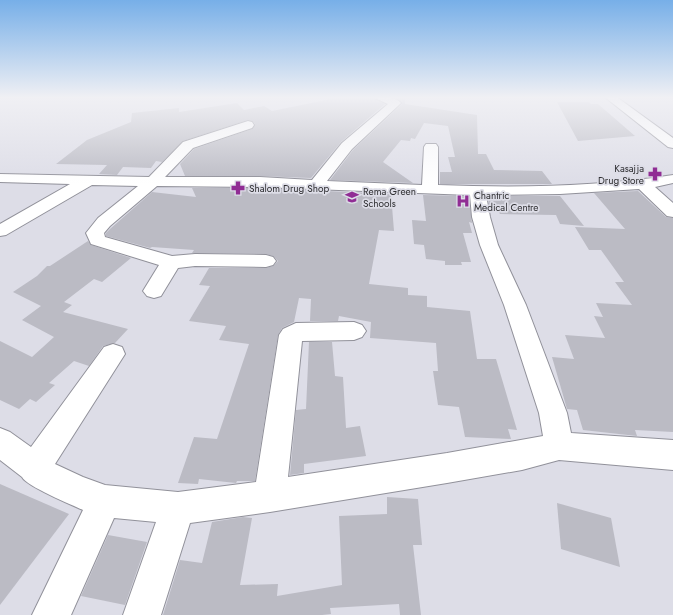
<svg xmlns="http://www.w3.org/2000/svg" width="673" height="615" font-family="Jost,sans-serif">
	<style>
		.building { fill: #bbbbc4 }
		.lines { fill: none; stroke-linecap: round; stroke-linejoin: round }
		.minor-casing { stroke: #91919a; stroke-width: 2 }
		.minor { fill: #fff; fill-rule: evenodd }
		.labels { text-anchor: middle; stroke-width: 3.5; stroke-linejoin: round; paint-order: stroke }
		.far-poi-label { font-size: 10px; fill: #2e2e31; stroke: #dddde7; text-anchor: start }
	</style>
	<rect width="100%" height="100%" fill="#dddde7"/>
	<!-- building -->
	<g class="building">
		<polygon points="336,98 374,98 385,104 341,142 311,178 260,176 185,176 180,164 194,149 252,129 255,124 252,121 248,120 183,141 162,162 156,161 151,168 123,167 117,175 99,174 107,165 56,164 87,140 131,122 132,113 179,108 179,112 237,103 244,110 264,106 272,111"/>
		<polygon points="397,98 405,98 405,104 477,115 478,154 486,154 494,170 542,171 552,184 440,184 440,172 452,172 448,157 455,157 448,126 424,123 415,139 411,138 410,141 401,140 383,162 413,183 330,180 353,150 402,104 402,102"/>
		<polygon points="557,102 589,102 591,104 598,104 635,136 578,141"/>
		<polygon points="192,188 260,188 391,194 394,231 379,230 369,284 408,288 408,295 427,296 427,307 470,311 477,359 496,359 517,430 508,429 511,439 465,437 459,407 438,405 433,371 438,371 436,343 370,338 371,322 339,316 338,321 310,321 311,299 299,298 294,322 282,328 278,335 255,481 237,481 236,483 199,479 198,484 178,483 194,437 217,439 249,344 219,340 226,326 189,321 210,286 199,285 209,268 266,268 273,266 278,261 273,256 266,254 192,253 194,250 152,247 150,248 106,236 106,233 110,229 152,192 196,197"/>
		<polygon points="638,191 666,217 673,218 673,432 635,430 637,436 583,430 577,410 567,409 552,357 574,359 565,335 605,338 594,316 603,317 596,303 632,305 615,282 624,282 601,250 589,250 575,227 625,229 594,193"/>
		<polygon points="423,195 469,196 472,223 469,222 472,233 463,233 471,262 461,262 462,265 445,265 445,261 426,259 424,245 414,244 412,220 426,221"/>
		<polygon points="488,196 560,196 584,226 560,224 556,215 500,214 498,211 490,210"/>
		<polygon points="88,241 91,245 131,258 102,282 94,279 64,302 72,305 63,312 128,329 115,343 103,346 89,366 74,361 49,383 55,385 36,402 30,399 19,409 0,400 0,341 32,357 54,337 22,320 41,306 13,292 37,276 47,266 50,266"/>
		<polygon points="309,342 332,342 335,376 343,377 346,428 360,426 366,456 304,464 304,473 290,475 296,410 306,409"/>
		<polygon points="0,484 69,514 0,605"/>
		<polygon points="387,497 418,499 422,545 413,545 421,615 400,615 399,604 330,608 331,614 322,615 163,615 180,560 202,563 212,522 243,517 252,518 240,585 278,584 277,596 342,585 339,516 387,514"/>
		<polygon points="557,503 611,518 620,567 561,549"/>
		<polygon points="108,535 147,542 125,605 81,596"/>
	</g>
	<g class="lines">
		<!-- minor casing -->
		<g class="minor-casing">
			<g id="minor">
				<path d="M375 98C384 98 395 96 401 103L352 149 327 181 422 185 424 147 426 144H436L438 147V185C515 188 597 187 673 175V183L655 187 673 203V217L667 216 639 189 560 194 486 195 490 217 498 245 526 305 567 413 571 433 673 440V470L559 460 522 470 447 483 270 512 190 523 161 615H123L156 522 114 518 71 615H32L83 510C72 505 26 486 22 477L0 460V428L10 432 31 447 104 347 113 344 122 347 125 354 55 464 83 477 105 485 178 492 256 482 279 335 283 329 296 323 354 322 362 325 366 331 362 337 354 340 302 341 288 477 447 453 543 436 539 413 504 305 480 245 472 217 470 195 260 187 157 186 110 226 104 233 105 237 172 256 195 254 266 255 273 257 276 261 273 265 266 267 195 266 178 268 161 296 154 298 147 296 143 291 159 265 91 244 86 233 98 218 138 186 92 185 6 235 0 236V224L70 184 0 182V174L149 177 183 142 248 121 252 122 254 125 252 128 193 148 165 177H260L312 180 342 143 388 104Z"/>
				<polygon points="606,98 618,98 673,138 673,148 668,147"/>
			</g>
		</g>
		<!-- minor -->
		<use href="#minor" class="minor"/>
	</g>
	<!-- sky -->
	<linearGradient id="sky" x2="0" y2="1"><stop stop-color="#77afe8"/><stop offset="0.53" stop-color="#f0f0f4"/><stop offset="1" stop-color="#f0f0f4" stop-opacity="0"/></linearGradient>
	<rect width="673" height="184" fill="url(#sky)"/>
	<!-- icons -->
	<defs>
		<g id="pharmacy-bare" transform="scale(1.08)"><path d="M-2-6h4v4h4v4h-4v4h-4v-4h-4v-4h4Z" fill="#902d94" stroke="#dddde7" stroke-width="2.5" paint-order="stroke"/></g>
		<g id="school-bare" transform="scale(1.08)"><path d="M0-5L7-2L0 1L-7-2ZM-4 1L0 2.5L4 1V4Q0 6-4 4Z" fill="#902d94" stroke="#dddde7" stroke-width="2.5" paint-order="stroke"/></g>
		<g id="hospital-bare" transform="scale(1.08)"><path d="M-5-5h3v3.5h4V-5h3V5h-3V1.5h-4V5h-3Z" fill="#902d94" stroke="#dddde7" stroke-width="2.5" paint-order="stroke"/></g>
	</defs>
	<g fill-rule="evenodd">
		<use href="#pharmacy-bare" x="655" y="174"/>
		<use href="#pharmacy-bare" x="238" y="188"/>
		<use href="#school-bare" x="352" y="197"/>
		<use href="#hospital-bare" x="463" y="201"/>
	</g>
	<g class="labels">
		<!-- far-poi labels -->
		<g class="far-poi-label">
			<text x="644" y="172" text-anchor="end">Kasajja<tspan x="644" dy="12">Drug Store</tspan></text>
			<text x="249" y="192">Shalom Drug Shop</text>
			<text x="363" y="195">Rema Green<tspan x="363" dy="12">Schools</tspan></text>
			<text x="474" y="199">Chantric<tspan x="474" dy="12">Medical Centre</tspan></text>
		</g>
	</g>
</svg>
